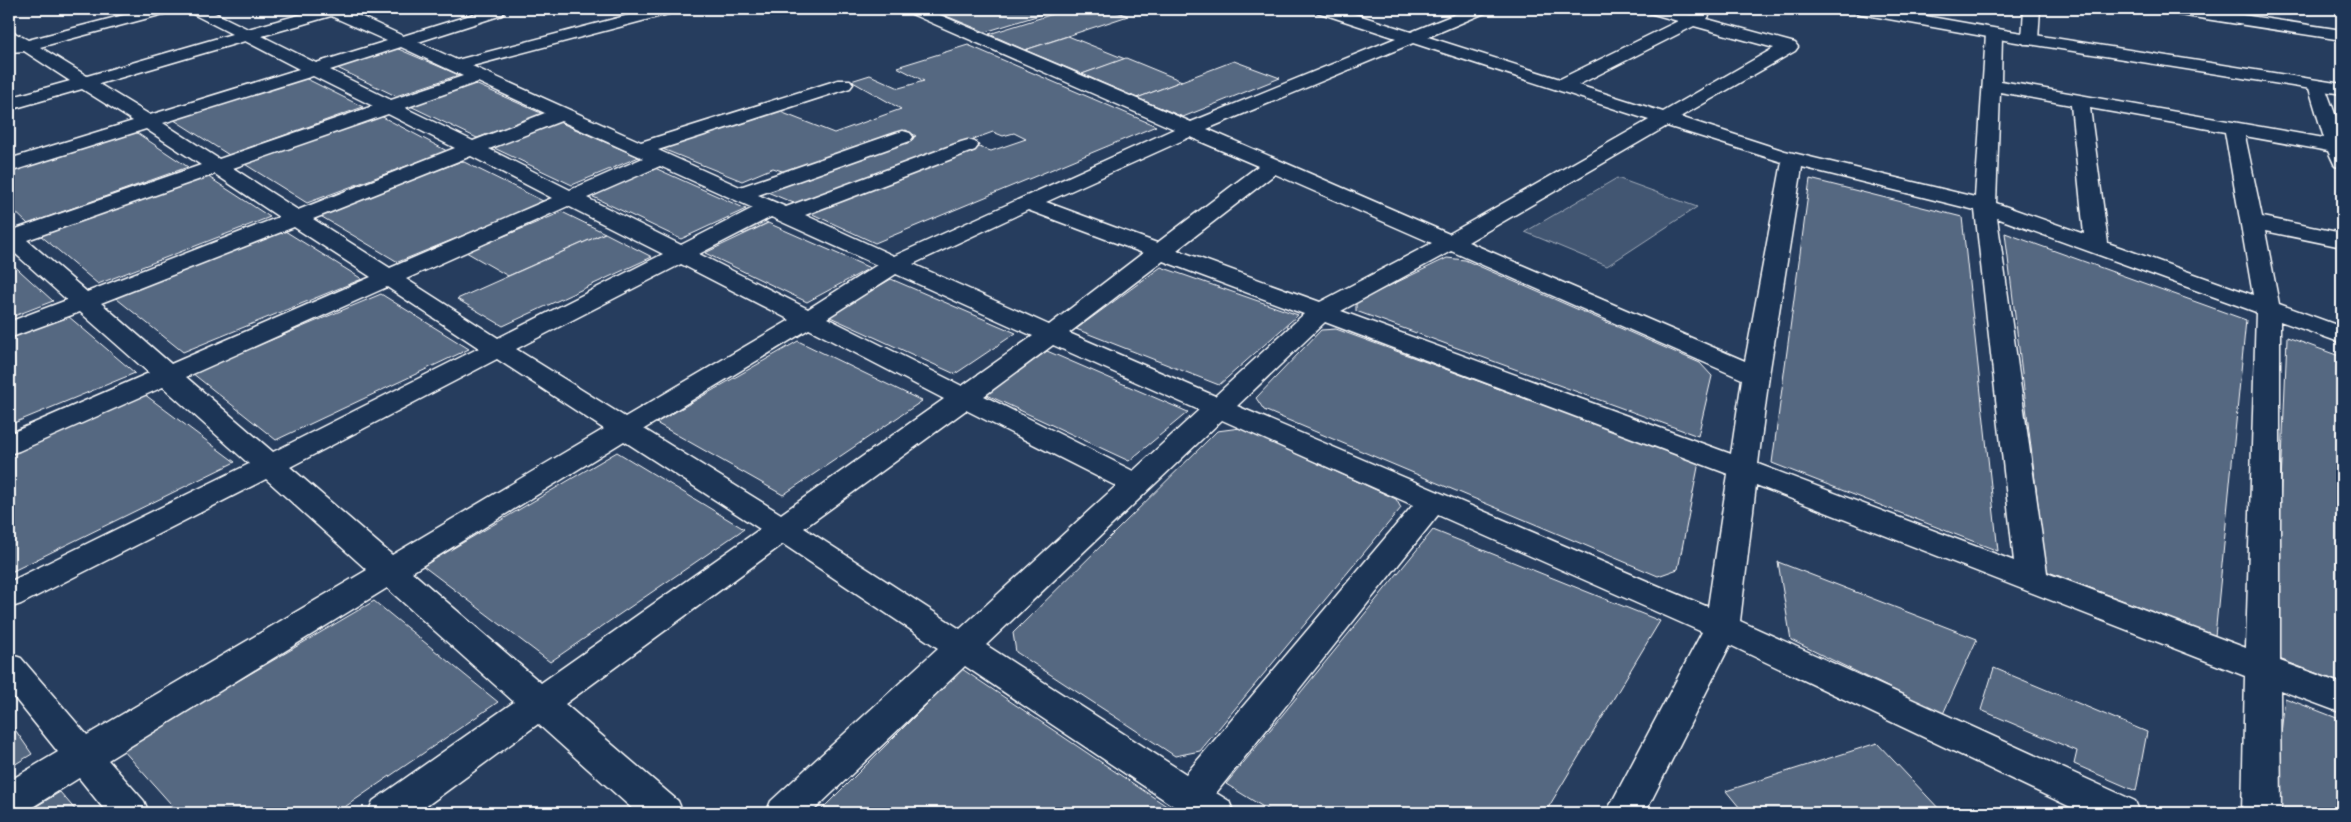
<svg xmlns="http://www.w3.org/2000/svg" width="2351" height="822" font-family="'Shantell Sans',sans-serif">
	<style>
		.green { fill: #425672; stroke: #a0aab8 }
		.building { fill: #556781; stroke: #fff }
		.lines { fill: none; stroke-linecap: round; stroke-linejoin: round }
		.minor-casing { stroke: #fff; stroke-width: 3 }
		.major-casing { stroke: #fff; stroke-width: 3 }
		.minor { fill: #1d3557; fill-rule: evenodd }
		.major { fill: #1d3557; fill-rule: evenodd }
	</style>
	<rect width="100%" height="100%" fill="#263d5e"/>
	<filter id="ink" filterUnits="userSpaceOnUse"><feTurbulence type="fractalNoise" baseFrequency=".02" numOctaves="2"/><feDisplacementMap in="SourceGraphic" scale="10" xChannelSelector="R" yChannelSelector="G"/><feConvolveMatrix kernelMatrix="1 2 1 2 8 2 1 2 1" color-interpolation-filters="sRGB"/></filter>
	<g filter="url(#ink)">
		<!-- green -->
		<polygon class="green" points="1617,178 1697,207 1607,266 1525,232"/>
		<!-- building -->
		<g class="building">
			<polygon points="940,9 1059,9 985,32 934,11"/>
			<polygon points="1069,9 1109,9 1128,16 1025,50 989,34"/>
			<polygon points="1068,36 1125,59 1082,74 1025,50"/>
			<polygon points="968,45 1156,126 875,243 808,212 979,147 991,151 1026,139 1014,133 1003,136 993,132 796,204 765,191 916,136 906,130 788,173 773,168 742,181 660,148 778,111 834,133 901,109 851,81 870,75 899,88 924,81 897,67"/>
			<polygon points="396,48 459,75 396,96 333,66"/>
			<polygon points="1126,58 1182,81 1137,98 1082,74"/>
			<polygon points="1234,61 1280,78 1183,117 1137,98"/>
			<polygon points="303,77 363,107 229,155 171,118"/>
			<polygon points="473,83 543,114 477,138 408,105"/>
			<polygon points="379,115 447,151 307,203 243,163"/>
			<polygon points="559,122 639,157 572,185 492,147"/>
			<polygon points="134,131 188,167 28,224 9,206 9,170"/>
			<polygon points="462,161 545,202 398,262 317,214"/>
			<polygon points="655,168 746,209 681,239 589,195"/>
			<polygon points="207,176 270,217 98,284 40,235"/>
			<polygon points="1810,179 1962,217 1998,551 1772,463"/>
			<polygon points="562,212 605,233 508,276 466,252"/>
			<polygon points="760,219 768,223 744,234 736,231"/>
			<polygon points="768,223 870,268 807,302 705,253"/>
			<polygon points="285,231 362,279 183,352 112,295"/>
			<polygon points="605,233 652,257 503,326 457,299"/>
			<polygon points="2005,233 2246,320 2215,636 2046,571"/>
			<polygon points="1447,258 1465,260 1700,363 1712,376 1698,436 1356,311 1356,302"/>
			<polygon points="9,261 53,301 9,318"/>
			<polygon points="1161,267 1298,315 1219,385 1076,329"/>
			<polygon points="891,279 1016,333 955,374 828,316"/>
			<polygon points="381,294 469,349 276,440 192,373"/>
			<polygon points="68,316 135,373 9,425 9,339"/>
			<polygon points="1336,329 1699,462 1678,569 1658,576 1264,410 1256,398 1321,330"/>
			<polygon points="2287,337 2342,357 2342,683 2274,657"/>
			<polygon points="798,341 922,401 783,495 656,423"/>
			<polygon points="1047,351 1188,412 1129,461 985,394"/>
			<polygon points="144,394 235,462 9,573 9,454"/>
			<polygon points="1240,428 1396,499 1401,508 1200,751 1175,756 1016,652 1013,633 1217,431"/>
			<polygon points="617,452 744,529 550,662 423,566"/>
			<polygon points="1433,530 1660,621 1545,813 1273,813 1226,784"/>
			<polygon points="1778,562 1977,639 1943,714 1791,640"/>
			<polygon points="374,601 498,702 336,813 179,813 122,749"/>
			<polygon points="1994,668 2147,732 2136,791 2074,764 2077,751 1981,710"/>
			<polygon points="962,669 1177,813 818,813"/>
			<polygon points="2285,698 2342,720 2342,813 2272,813"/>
			<polygon points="9,721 32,754 9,768"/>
			<polygon points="1877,743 1943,813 1744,813 1726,791"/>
			<polygon points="60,792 78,813 25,813"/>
		</g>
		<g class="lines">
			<!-- minor casing -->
			<g class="minor-casing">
				<g id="minor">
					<path d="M147 9H173L171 12 40 47 87 76 232 34 189 12 187 9H207L248 29 320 9H345L403 36 490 9H502L504 12 502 15 418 42 457 60 652 9H678L676 12 472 66 641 142 838 80H850L853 84 850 88 658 150 740 187 896 133 903 131 910 133 913 137 910 141 758 195 786 207 961 142 968 140 975 142 978 146 975 150 805 215 894 256 1174 129 907 12 905 9H926L1191 122 1396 38 1317 12 1315 9H1339L1411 32 1468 9H1489L1487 12 1428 37 1560 79 1678 21 1646 12 1644 9H1669L1691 15 1701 11 1707 13 1709 16 1707 19 1795 43 1798 47 1795 51 1680 117 1785 151 1975 197 1986 34 1988 30H2000L2002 34 2001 81 2324 138 2308 85 2311 81H2323L2342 133V168L2335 166 2328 151 2245 136 2262 217 2342 233V247L2265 231 2279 304 2342 327V343L2280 321V661L2342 684V713L2280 690 2281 813H2242L2245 676 1756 485 1740 621 2135 801 2140 813H2083L1730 645 1645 813H1606L1702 632 1438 515 1216 793 1229 801 1234 813H1184L965 666 811 813H766L771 801 938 648 783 544 565 704 678 801 683 813H637L538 724 417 813H368L373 801 514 702 387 588 108 760 144 801 149 813H107L79 778 23 813H9V781L58 752 9 691V654L21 658 87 735 367 570 266 479 21 604 9 608V582L249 464 163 387 19 451 9 454V434L149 373 80 312 9 338V322L67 300 9 248V229L13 230 201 165 146 129 9 172V159L133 121 82 89 9 110V98L70 81 24 51 11 52 9 48 12 44 9 42V30L28 40ZM331 16 387 41 316 63 262 36ZM1694 26 1774 48 1663 112 1578 85ZM245 41 299 69 150 115 99 84ZM1413 43 1649 120 1449 234 1207 129ZM401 47 463 76 391 100 330 70ZM313 76 373 106 219 159 163 123ZM478 82 545 113 473 141 405 108ZM2000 92 2071 105 2084 234 1996 203ZM2090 108 2225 132 2253 295 2108 243ZM388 114 455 148 298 210 233 168ZM561 121 643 158 570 190 489 149ZM1667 126 1782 162 1745 361 1468 242ZM1190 137 1258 166 1157 243 1046 202ZM471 156 552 198 390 268 313 219ZM660 166 753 208 681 245 587 198ZM1802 167 1975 210 2014 561 1758 464 1769 375ZM215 174 279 217 87 292 27 240ZM1275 174 1432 243 1320 302 1177 250ZM568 206 663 254 498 338 406 279ZM1028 210 1143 253 1049 325 913 264ZM771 217 877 265 808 309 699 254ZM1997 218 2256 312 2246 648 2047 573ZM294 227 371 277 171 364 101 303ZM1451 251 1742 379 1731 454 1341 311ZM1163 261 1304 314 1215 396 1069 333ZM681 264 790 320 625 417 516 349ZM896 274 1033 336 962 386 827 318ZM387 287 479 348 273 452 186 377ZM1325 322 1728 474 1708 607 1237 406ZM809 329 944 399 781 514 644 429ZM1053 345 1199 410 1133 471 984 396ZM497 359 604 429 392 555 290 467ZM966 410 1116 486 960 629 804 528ZM1222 420 1413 505 1186 774 986 645ZM624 441 760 529 541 683 412 572Z"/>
					<polygon points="2024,9 2040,9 2038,40 2036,44 2024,44 2022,40"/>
					<polygon points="2165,9 2203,9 2342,30 2342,40 2173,14 2167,12"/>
				</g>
			</g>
			<!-- major casing -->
			<g class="major-casing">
				<polygon id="major" points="1853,9 1886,9 2010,31 2342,84 2342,94 2010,41 1861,14 1855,12"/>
			</g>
			<!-- minor -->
			<use href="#minor" class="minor"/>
			<!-- major -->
			<use href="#major" class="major"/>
		</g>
	</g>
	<!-- margin -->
	<rect width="2351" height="822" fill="none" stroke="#1d3557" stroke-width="30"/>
	<rect x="15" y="15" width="2321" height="792" fill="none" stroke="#fff" stroke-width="2" filter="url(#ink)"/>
</svg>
